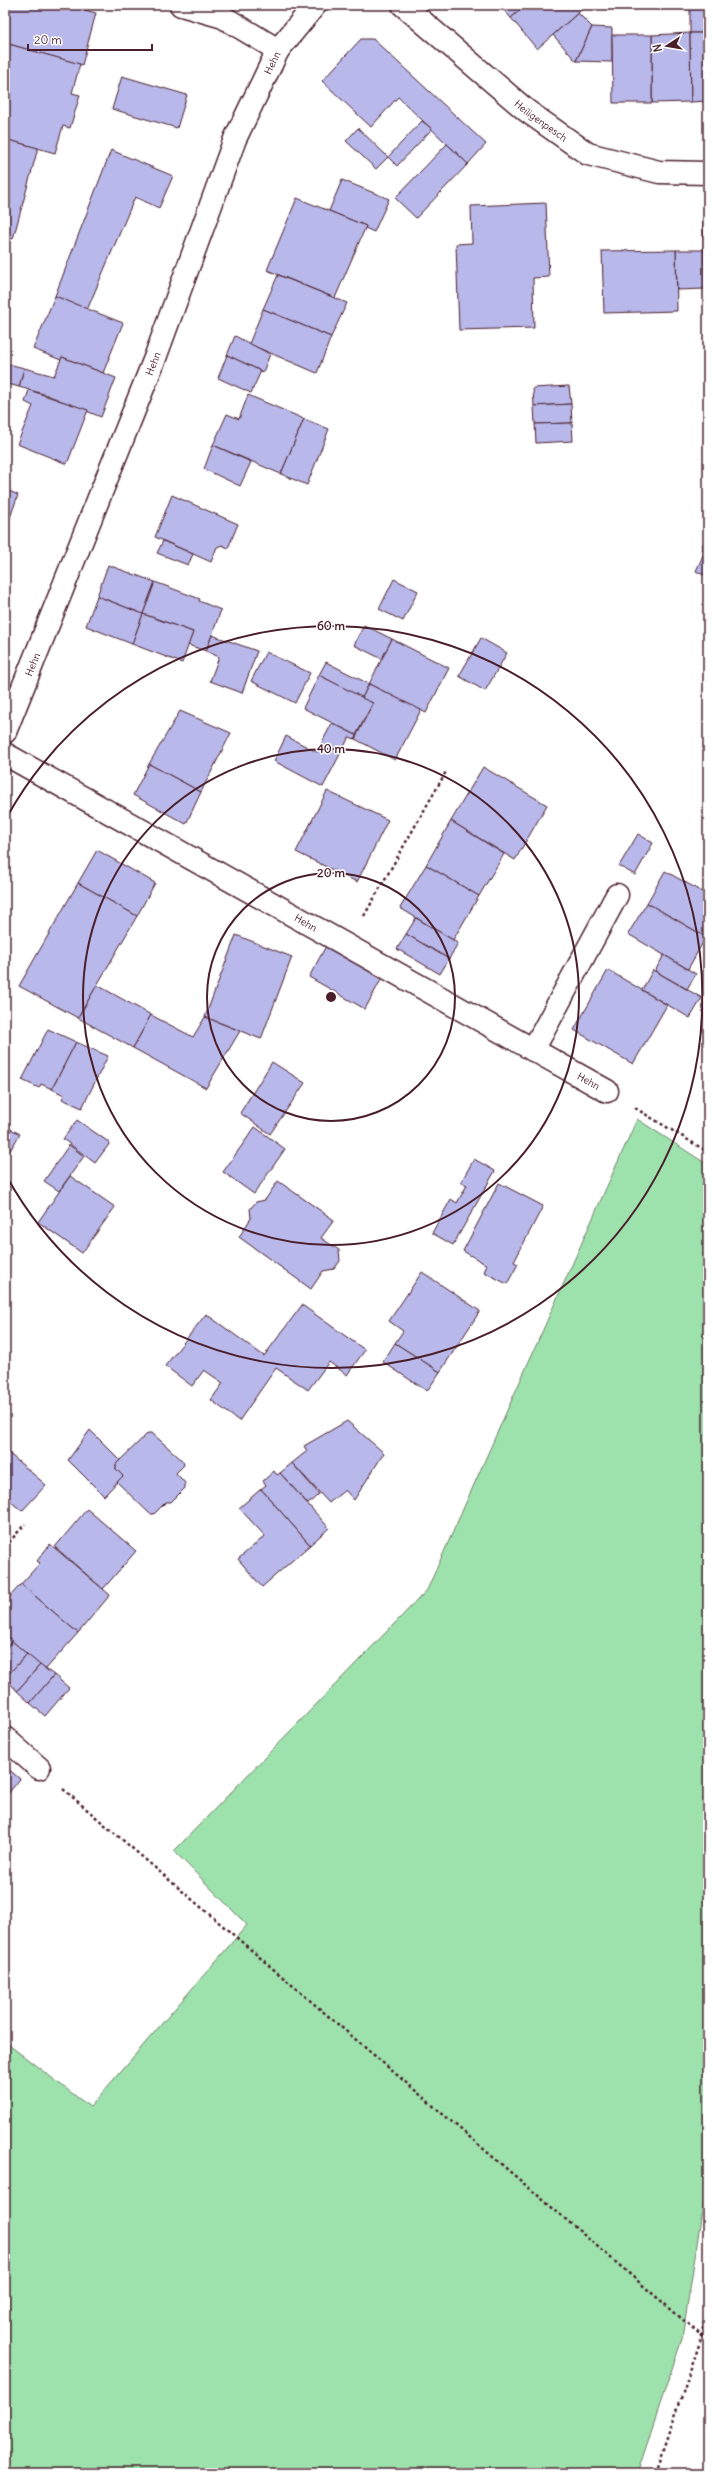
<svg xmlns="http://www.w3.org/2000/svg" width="713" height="2478" font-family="Delius,sans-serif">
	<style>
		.green { fill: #9de1ac; stroke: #74806c }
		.building { fill: #b8b8ea; stroke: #4a1f2b }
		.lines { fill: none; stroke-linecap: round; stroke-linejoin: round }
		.minor-casing { stroke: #4a1f2b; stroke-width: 25 }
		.path { stroke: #4a1f2b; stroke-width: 2.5; stroke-dasharray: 3 3; stroke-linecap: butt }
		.minor { stroke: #fff; stroke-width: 22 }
		.ring { fill: none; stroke: #4a1f2b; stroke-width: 2 }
		.labels { text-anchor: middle; stroke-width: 3; stroke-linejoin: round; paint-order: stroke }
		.street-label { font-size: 10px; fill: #4a1f2b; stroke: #fff }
		.centre { fill: #4a1f2b; stroke: #fff; stroke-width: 2 }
		.ring-label { font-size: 12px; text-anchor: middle; font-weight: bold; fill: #4a1f2b; stroke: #fff; stroke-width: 3; stroke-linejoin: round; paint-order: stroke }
	</style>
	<rect width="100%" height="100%" fill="#fff"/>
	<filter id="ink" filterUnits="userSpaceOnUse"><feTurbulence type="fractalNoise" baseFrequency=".025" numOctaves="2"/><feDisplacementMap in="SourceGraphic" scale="8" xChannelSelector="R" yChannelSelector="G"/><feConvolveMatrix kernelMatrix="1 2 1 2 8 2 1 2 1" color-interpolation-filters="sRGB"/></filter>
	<g filter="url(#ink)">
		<!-- green -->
		<polygon class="green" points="637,1119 708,1165 708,2174 682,2339 637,2473 5,2473 5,2042 90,2107 247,1925 174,1851 427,1590"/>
		<!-- building -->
		<g class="building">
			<polygon points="9,5 67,5 96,13 82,65 5,43 5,18"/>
			<polygon points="499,5 526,5 511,18"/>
			<polygon points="526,5 587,5 537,49 511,18"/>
			<polygon points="708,8 708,33 690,33 690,9"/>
			<polygon points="578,13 592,27 576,61 553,35"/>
			<polygon points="592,27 612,28 612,62 576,61"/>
			<polygon points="690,33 691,102 652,103 652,35"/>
			<polygon points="690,33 708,33 708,101 691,102"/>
			<polygon points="612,35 652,35 652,103 613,103"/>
			<polygon points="361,39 373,39 486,144 468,164 398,97 371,127 322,81"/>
			<polygon points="5,43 80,64 72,93 80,95 70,128 63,126 55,153 5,139"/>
			<polygon points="122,76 187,95 177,128 112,109"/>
			<polygon points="422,121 432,129 397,166 388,157"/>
			<polygon points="358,128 388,157 376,169 346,141"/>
			<polygon points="5,139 38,148 13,239 5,237"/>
			<polygon points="447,144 468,164 416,218 395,198"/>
			<polygon points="111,150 173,176 159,208 135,197 87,310 55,296"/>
			<polygon points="342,180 389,199 374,232 365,228 366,226 329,211"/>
			<polygon points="297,198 366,226 335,298 267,270"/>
			<polygon points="546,203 549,277 533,278 534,328 459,330 456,244 472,243 471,206"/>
			<polygon points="703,218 708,218 708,252 704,250"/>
			<polygon points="676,250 704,250 705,289 677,290"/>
			<polygon points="676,250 677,311 604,313 602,251"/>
			<polygon points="278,275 347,303 331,337 263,309"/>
			<polygon points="55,296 123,323 103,373 62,357 61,360 33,349"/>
			<polygon points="263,309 331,337 317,373 249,344"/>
			<polygon points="235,336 270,354 263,372 227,355"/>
			<polygon points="227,355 261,371 251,393 218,378"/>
			<polygon points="62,357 116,378 101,417 47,395 19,387 24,368 54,376"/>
			<polygon points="5,363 24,368 19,387 5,383"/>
			<polygon points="569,386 571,404 534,406 533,388"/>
			<polygon points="29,390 88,410 67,464 17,444 33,406 25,402"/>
			<polygon points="248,395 304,419 281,474 213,445 227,414 239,419"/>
			<polygon points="571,404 572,423 535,424 534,406"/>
			<polygon points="304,419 329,429 307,485 281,474"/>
			<polygon points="572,423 573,441 536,443 535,424"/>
			<polygon points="213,445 251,462 240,486 204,469"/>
			<polygon points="5,489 18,495 5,532"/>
			<polygon points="172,495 238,524 228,548 222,545 217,547 211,562 155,537"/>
			<polygon points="708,533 708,552 701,549"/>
			<polygon points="163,541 193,554 188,565 157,553"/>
			<polygon points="705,551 708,552 708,577 696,571"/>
			<polygon points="108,565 155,582 143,614 97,596"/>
			<polygon points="394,579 418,591 403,621 379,609"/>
			<polygon points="155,582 200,599 199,601 221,610 206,651 188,645 193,632 143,614"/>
			<polygon points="97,596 143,614 132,644 86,626"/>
			<polygon points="143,614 193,632 182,663 132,644"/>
			<polygon points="364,625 392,639 382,659 354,645"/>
			<polygon points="212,635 257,651 242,693 210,681 219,657 206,651"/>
			<polygon points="481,638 507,653 485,691 459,676"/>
			<polygon points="392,639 449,668 426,713 369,684"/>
			<polygon points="266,652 310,673 295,703 251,681"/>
			<polygon points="326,662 369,684 362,698 319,675"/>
			<polygon points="319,675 373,703 356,735 303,708"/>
			<polygon points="369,684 421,710 395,760 355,739 373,703 362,698"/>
			<polygon points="180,711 231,733 201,792 149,764"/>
			<polygon points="332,723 356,735 355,739 349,737 323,787 274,761 286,736 317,752"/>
			<polygon points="149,764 201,792 186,824 133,795"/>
			<polygon points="483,767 547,805 515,860 451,821"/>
			<polygon points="327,791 388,820 357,882 296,852"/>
			<polygon points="451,821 504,854 479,896 426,865"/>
			<polygon points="638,834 653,843 635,875 619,866"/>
			<polygon points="97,850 155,883 137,916 78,883"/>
			<polygon points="426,865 479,896 453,940 400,908"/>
			<polygon points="665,871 708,895 706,937 647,903"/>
			<polygon points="78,883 137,916 78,1018 19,986"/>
			<polygon points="647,903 706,937 688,969 628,934"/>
			<polygon points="416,918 458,943 449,959 406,934"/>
			<polygon points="406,934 449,959 440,974 397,949"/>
			<polygon points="236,935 292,957 261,1039 205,1017"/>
			<polygon points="326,946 382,978 365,1009 309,977"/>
			<polygon points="664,955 696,974 687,989 655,971"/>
			<polygon points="608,970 667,1005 633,1064 574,1030"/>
			<polygon points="653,970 702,998 690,1018 642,990"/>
			<polygon points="97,985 151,1015 133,1048 78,1018"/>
			<polygon points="151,1015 193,1037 205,1017 240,1031 206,1088 133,1048"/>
			<polygon points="48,1029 76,1042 52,1089 41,1084 39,1088 22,1080"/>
			<polygon points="76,1042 108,1056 82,1108 62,1099 64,1095 52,1089"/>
			<polygon points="272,1062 305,1083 270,1134 240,1113"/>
			<polygon points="77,1120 110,1143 95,1163 63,1139"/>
			<polygon points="5,1126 20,1134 5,1159"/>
			<polygon points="255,1127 285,1149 254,1194 223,1172"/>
			<polygon points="69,1145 84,1156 59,1191 44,1181"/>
			<polygon points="474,1159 495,1171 453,1245 432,1233 451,1199 457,1203 467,1185 461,1182"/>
			<polygon points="70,1176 115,1207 82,1253 38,1222"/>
			<polygon points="278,1181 334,1220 321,1238 339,1250 340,1261 334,1269 323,1271 311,1289 239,1237 251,1218 250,1209 256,1202 265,1200"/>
			<polygon points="499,1183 543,1206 514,1262 518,1264 507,1284 484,1272 487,1265 463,1251"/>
			<polygon points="422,1272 480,1311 440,1372 395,1343 403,1331 389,1321"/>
			<polygon points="302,1305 365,1350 347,1375 329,1362 308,1390 276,1368 239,1421 211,1400 223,1383 204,1370 192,1386 165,1366 206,1314 264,1356"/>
			<polygon points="395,1343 440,1372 427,1391 383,1362"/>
			<polygon points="347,1421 384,1453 354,1500 345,1490 329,1503 292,1463 307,1451 304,1446"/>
			<polygon points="90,1430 120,1460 116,1464 116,1469 123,1476 104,1496 68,1460"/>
			<polygon points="148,1433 152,1433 183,1461 184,1465 176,1473 185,1483 185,1488 171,1502 166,1502 154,1514 150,1514 117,1482 123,1476 116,1469 116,1464"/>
			<polygon points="5,1450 46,1485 22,1511 5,1497"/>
			<polygon points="292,1463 319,1494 308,1504 280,1473"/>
			<polygon points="274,1471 277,1475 280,1473 329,1528 310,1545 261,1489 266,1485 263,1481"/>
			<polygon points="261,1489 310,1545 262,1587 238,1559 265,1536 239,1508"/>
			<polygon points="87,1509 136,1551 103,1589 55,1547"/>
			<polygon points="50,1544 110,1595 78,1633 21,1584 40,1563 37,1561"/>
			<polygon points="21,1584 78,1633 45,1670 5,1635 5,1602"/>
			<polygon points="5,1635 12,1641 5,1649"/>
			<polygon points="12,1641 27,1654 5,1678 5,1649"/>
			<polygon points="27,1654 40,1665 17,1691 5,1678"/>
			<polygon points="40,1665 54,1675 30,1703 17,1691"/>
			<polygon points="54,1675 69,1688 45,1716 30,1703"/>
			<polygon points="5,1766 20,1779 7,1795 5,1794"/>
		</g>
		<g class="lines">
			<!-- minor casing -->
			<g class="minor-casing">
				<g id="minor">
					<polyline points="181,5 223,17 278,50"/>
					<path id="s1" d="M403 5 527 111 588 154 659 172 708 173"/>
					<path id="s2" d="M5 732 155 358 235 139 278 50 315 5"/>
					<path id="s3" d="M5 754 607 1091"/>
					<polyline points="533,1050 617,895"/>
					<polyline points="5,1738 39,1768"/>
				</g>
			</g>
			<!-- path -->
			<g class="path">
				<polyline points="364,916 447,770"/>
				<polyline points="635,1108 708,1152"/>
				<polyline points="5,1547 25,1524"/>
				<polyline points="63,1789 702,2336 708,2338"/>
				<polyline points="656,2473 702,2336 708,2295"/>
			</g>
			<!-- minor -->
			<use href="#minor" class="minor"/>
		</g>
	</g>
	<!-- distance rings -->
	<g class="ring">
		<circle cx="331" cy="997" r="124"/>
		<circle cx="331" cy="997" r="248"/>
		<path d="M7 817A371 371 0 1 1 7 1177"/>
	</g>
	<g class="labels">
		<!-- street labels -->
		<g class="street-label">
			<text dy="4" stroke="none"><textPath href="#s2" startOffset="721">Hehn</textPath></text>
			<text dy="4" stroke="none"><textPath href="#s1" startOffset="180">Heiligenpesch</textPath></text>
			<text dy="4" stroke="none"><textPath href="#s2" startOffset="397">Hehn</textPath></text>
			<text dy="4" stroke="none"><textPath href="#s2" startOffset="73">Hehn</textPath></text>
			<text dy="4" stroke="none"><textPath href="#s3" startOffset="345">Hehn</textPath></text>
			<text dy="4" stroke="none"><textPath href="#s3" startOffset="669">Hehn</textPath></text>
		</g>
	</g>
	<circle cx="331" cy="997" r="6" class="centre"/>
	<g class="ring-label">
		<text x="331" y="630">60 m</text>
		<text x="331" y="753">40 m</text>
		<text x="331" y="877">20 m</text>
	</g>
	<!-- margin -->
	<rect width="713" height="2478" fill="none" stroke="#fff" stroke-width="20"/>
	<rect x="10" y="10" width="693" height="2458" fill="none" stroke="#4a1f2b" stroke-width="1.5" filter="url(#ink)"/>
	<!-- north arrow -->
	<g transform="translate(667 46) rotate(258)" stroke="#ffffff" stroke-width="3" paint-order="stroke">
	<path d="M0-3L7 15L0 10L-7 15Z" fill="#4a1f2b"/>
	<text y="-6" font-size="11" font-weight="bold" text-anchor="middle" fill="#4a1f2b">N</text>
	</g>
	<!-- scale -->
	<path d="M28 44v6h124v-6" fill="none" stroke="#4a1f2b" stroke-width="2"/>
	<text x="34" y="44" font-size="12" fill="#4a1f2b" stroke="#ffffff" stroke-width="3" paint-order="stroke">20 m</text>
</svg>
